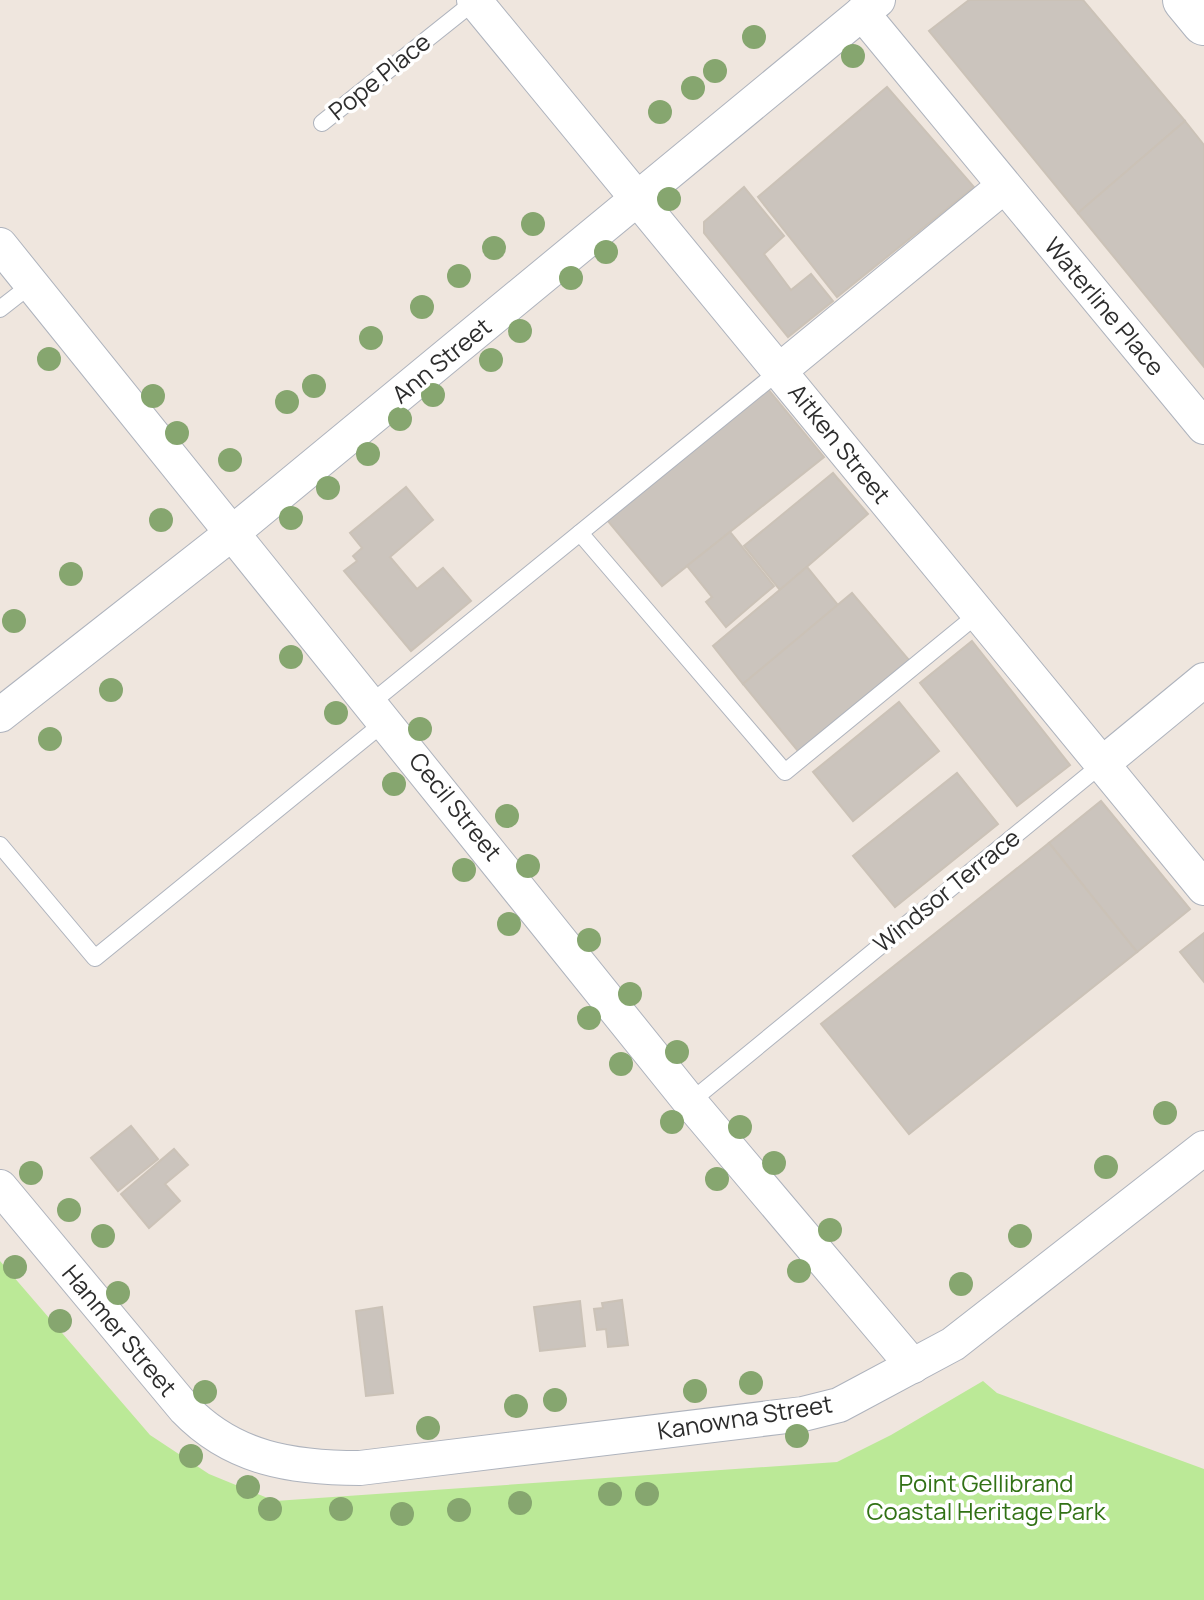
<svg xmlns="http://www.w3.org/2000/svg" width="1204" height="1600" font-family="Manrope,sans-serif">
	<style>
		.green { fill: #bbe997 }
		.building { fill: #cbc4bd; stroke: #cbc2b7; stroke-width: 2 }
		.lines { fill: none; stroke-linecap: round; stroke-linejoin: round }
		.lane-casing { stroke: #aeb3bd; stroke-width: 18 }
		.street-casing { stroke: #aeb3bd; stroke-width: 36 }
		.secondary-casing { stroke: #aeb3bd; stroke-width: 46 }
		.lane { stroke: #fff; stroke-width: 16 }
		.street { stroke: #fff; stroke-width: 34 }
		.secondary { stroke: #fff; stroke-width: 44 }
		.tree { fill: #86a66f }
		.labels { text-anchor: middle; stroke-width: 7; stroke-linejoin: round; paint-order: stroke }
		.street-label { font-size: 24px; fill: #2d2d2d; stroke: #fff }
		.park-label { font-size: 24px; fill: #317115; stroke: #fff }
	</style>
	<rect width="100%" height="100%" fill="#efe6de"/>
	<!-- green -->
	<polygon class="green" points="0,1261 150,1435 209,1474 275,1501 837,1462 891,1435 983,1381 997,1393 1204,1469 1204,1600 0,1600"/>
	<!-- building -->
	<g class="building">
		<polygon points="969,0 1083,0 1185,121 1078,213 929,31"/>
		<polygon points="887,87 974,187 837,297 758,197"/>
		<polygon points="1185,121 1204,145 1204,367 1078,213"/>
		<polygon points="744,187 784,236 764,254 791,290 811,274 833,301 788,337 704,233 704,222"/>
		<polygon points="767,388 824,457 662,586 607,520"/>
		<polygon points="833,473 868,514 780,590 744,546"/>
		<polygon points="406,487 433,520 390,557 417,589 443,568 471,601 411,651 344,571 357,561 353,556 362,548 350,533"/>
		<polygon points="730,532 774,586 726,627 706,602 712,597 687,566"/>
		<polygon points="807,567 838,605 743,684 713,646"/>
		<polygon points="852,593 909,660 798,751 743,684"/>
		<polygon points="972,641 1070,765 1017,806 920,683"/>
		<polygon points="899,702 939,751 853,821 813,772"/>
		<polygon points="957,773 998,824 895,907 853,856"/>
		<polygon points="1101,801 1190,909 1137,952 1049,843"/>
		<polygon points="1049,843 1137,952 909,1134 821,1024"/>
		<polygon points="1204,933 1204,982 1180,952"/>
		<polygon points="131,1126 158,1159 118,1191 91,1158"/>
		<polygon points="174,1149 188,1165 165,1184 180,1201 149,1228 121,1194"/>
		<polygon points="622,1300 628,1345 608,1347 606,1329 597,1330 594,1309 603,1308 602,1303"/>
		<polygon points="580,1301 585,1346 540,1351 534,1307"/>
		<polygon points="382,1307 393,1393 366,1396 356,1311"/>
	</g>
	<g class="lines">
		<!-- lane casing -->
		<g class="lane-casing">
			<g id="lane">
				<polyline points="322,123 475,1"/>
				<polyline points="0,309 32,284"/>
				<polyline points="580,533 785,772 978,614"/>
				<polyline points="371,703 779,371"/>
				<polyline points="0,845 95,958 386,721"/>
				<polyline points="690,1102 1102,764"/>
			</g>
		</g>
		<!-- street casing -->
		<g class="street-casing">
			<g id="street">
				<polyline points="474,0 1204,888"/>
				<polyline points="862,13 1204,427"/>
				<polyline points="0,245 690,1102 913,1366"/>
				<polyline points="779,371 1004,186"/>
				<polyline points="0,715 232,533 878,0"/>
				<polyline points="1102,764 1204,680"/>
				<path d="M0 1187 185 1409C233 1459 293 1468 360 1468L803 1414 839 1405 854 1397 953 1344 1204 1148"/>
			</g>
		</g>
		<!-- secondary casing -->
		<g class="secondary-casing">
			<polyline id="secondary" points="1185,0 1204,23"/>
		</g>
		<!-- lane -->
		<use href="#lane" class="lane"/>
		<!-- street -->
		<use href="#street" class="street"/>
		<!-- secondary -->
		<use href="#secondary" class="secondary"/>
	</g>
	<!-- trees -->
	<g class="tree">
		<circle cx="754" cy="37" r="12"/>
		<circle cx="853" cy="56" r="12"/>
		<circle cx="715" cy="71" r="12"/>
		<circle cx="693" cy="88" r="12"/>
		<circle cx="660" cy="112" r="12"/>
		<circle cx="669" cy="199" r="12"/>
		<circle cx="533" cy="224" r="12"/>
		<circle cx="494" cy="248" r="12"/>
		<circle cx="606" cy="252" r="12"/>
		<circle cx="459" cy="276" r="12"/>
		<circle cx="571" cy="278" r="12"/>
		<circle cx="422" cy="307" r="12"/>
		<circle cx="520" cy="331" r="12"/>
		<circle cx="371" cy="338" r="12"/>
		<circle cx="49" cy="359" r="12"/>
		<circle cx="491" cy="360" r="12"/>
		<circle cx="314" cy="386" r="12"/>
		<circle cx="433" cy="395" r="12"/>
		<circle cx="153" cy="396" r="12"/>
		<circle cx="287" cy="402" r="12"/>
		<circle cx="400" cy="419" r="12"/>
		<circle cx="177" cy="433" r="12"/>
		<circle cx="368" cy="454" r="12"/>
		<circle cx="230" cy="460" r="12"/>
		<circle cx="328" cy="488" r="12"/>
		<circle cx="291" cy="518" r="12"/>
		<circle cx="161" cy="520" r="12"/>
		<circle cx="71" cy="574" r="12"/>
		<circle cx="14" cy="621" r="12"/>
		<circle cx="291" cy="657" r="12"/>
		<circle cx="111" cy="690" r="12"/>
		<circle cx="336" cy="713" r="12"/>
		<circle cx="420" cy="729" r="12"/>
		<circle cx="50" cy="739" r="12"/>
		<circle cx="394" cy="784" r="12"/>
		<circle cx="507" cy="816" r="12"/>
		<circle cx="528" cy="866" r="12"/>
		<circle cx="464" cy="870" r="12"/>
		<circle cx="509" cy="924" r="12"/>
		<circle cx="589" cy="940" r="12"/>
		<circle cx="630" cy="994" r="12"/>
		<circle cx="589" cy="1018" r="12"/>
		<circle cx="677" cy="1052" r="12"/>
		<circle cx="621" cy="1064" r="12"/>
		<circle cx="1165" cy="1113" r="12"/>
		<circle cx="672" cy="1122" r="12"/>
		<circle cx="740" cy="1127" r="12"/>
		<circle cx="774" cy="1163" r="12"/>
		<circle cx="1106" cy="1167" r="12"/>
		<circle cx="31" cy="1173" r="12"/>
		<circle cx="717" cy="1179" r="12"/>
		<circle cx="69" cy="1210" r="12"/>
		<circle cx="830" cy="1230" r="12"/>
		<circle cx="103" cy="1236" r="12"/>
		<circle cx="1020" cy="1236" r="12"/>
		<circle cx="15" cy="1267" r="12"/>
		<circle cx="799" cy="1271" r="12"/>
		<circle cx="961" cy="1284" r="12"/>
		<circle cx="118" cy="1293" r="12"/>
		<circle cx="60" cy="1321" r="12"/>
		<circle cx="751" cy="1383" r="12"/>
		<circle cx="695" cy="1391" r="12"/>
		<circle cx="205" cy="1392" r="12"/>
		<circle cx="555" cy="1400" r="12"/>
		<circle cx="516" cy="1406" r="12"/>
		<circle cx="428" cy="1428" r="12"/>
		<circle cx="797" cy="1436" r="12"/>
		<circle cx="191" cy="1456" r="12"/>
		<circle cx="248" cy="1487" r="12"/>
		<circle cx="610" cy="1494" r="12"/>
		<circle cx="647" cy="1494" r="12"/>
		<circle cx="520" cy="1503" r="12"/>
		<circle cx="270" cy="1509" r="12"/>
		<circle cx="341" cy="1509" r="12"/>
		<circle cx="459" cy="1510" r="12"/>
		<circle cx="402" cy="1514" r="12"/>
	</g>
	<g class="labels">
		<!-- street labels -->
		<g class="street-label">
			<text transform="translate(380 77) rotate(-39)" y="8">Pope Place</text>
			<text transform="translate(1104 307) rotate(50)" y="8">Waterline Place</text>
			<text transform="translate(442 361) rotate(-39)" y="8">Ann Street</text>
			<text transform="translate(839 444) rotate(51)" y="8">Aitken Street</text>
			<text transform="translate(455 807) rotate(51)" y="8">Cecil Street</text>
			<text transform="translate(947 891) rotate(-39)" y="8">Windsor Terrace</text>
			<text transform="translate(119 1331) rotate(50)" y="8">Hanmer Street</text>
			<text transform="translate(745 1418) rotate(-9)" y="8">Kanowna Street</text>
		</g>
		<!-- park labels -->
		<g class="park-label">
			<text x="986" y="1492">Point Gellibrand<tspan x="986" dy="28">Coastal Heritage Park</tspan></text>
		</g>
	</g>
</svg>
